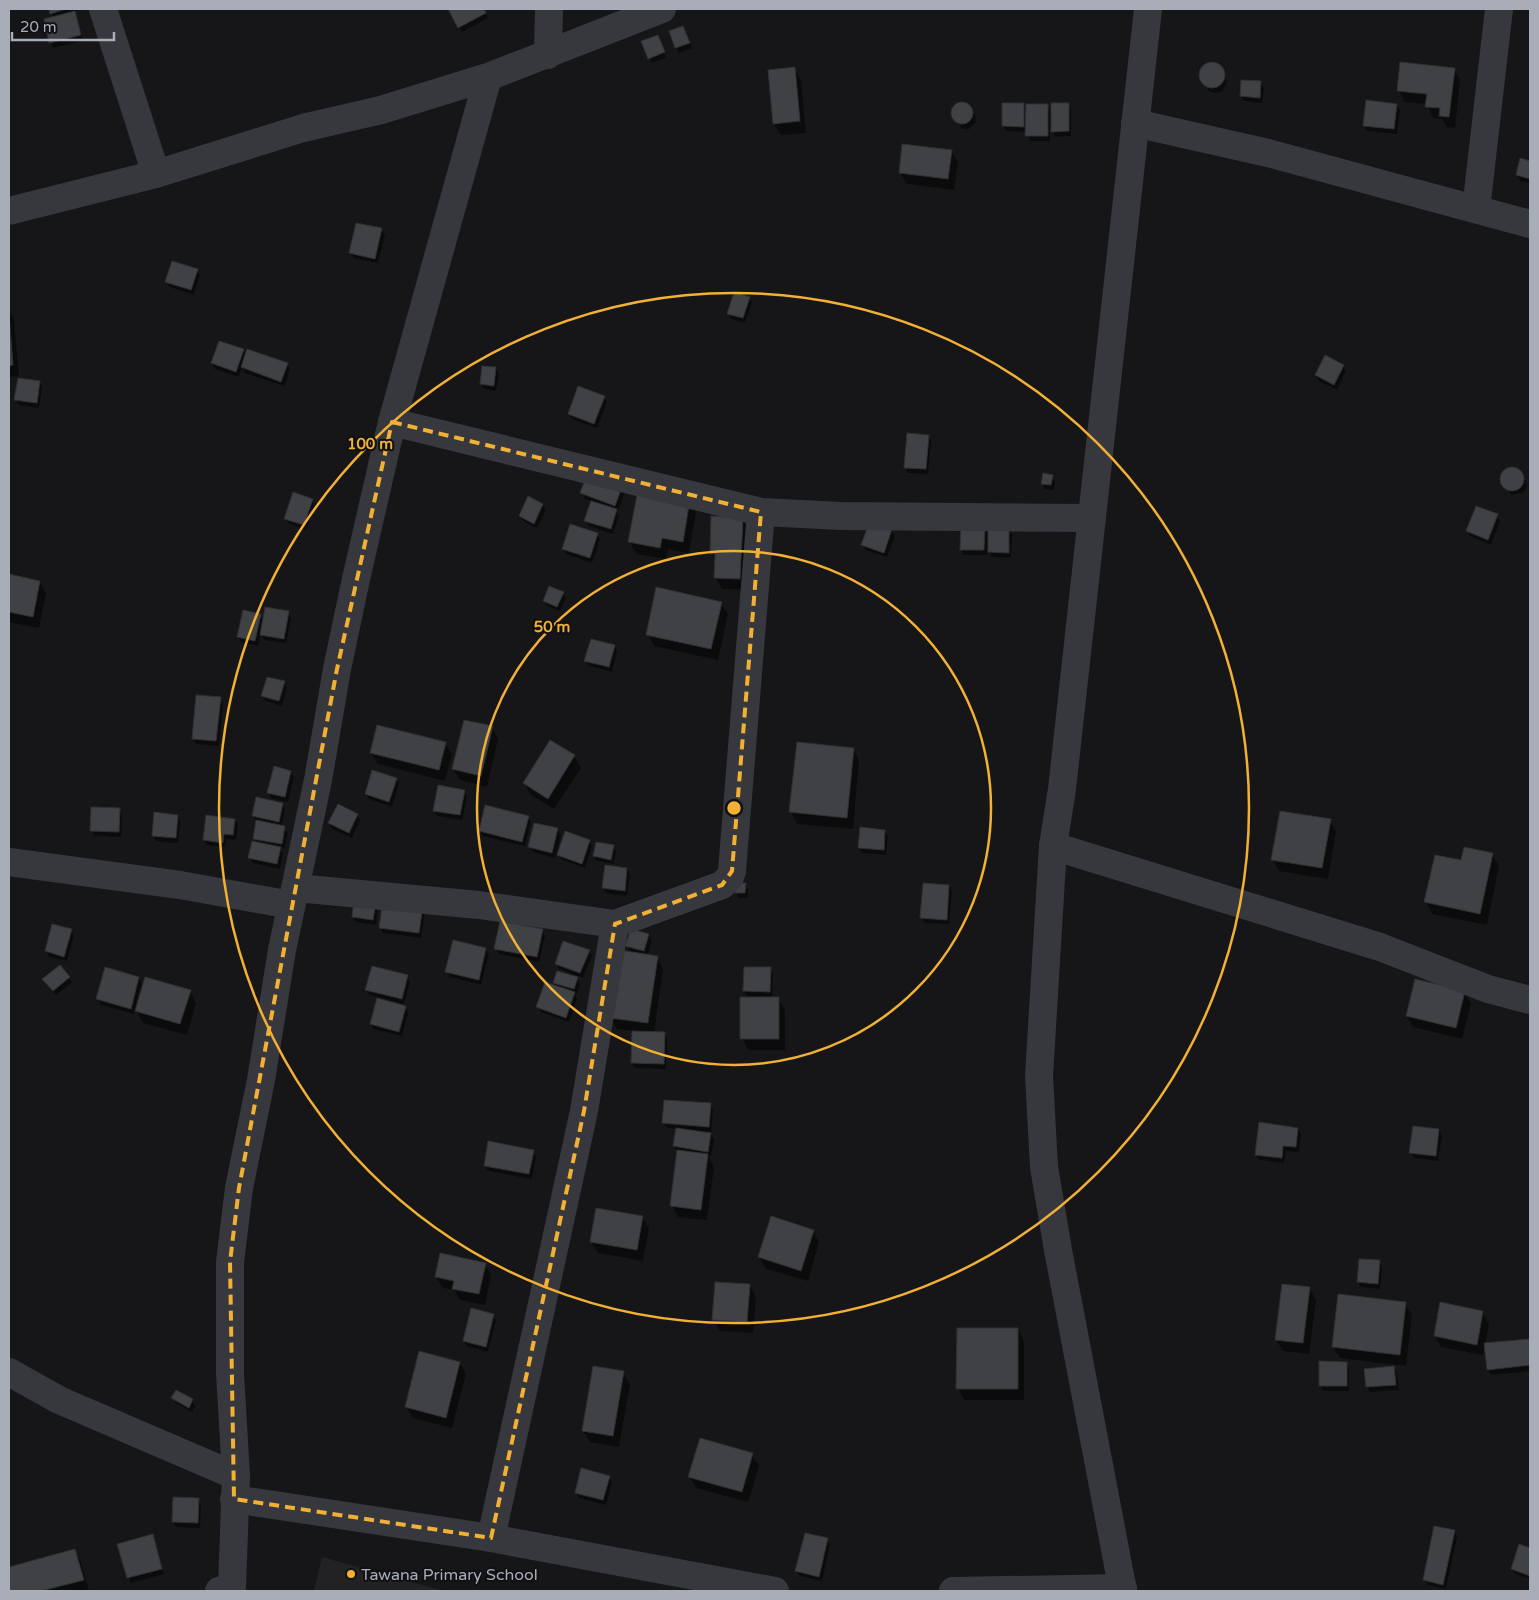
<svg xmlns="http://www.w3.org/2000/svg" width="1539" height="1600" font-family="'Varela Round',sans-serif">
	<style>
		.built { fill: #222225 }
		.shadow { fill: #0007 }
		.building { fill: #404145; stroke: #303034 }
		.lines { fill: none; stroke-linecap: round; stroke-linejoin: round }
		.minor { stroke: #37383d; stroke-width: 28 }
		.tertiary { stroke: #37383d; stroke-width: 28 }
		.marked { fill: none; stroke: #f2b134; stroke-width: 4; stroke-dasharray: 10 6; stroke-linejoin: round }
		.ring { fill: none; stroke: #f2b134; stroke-width: 2.5 }
		.poi-dot { fill: #f2b134; stroke: #111113; stroke-width: 2 }
		.labels { text-anchor: middle; stroke-width: 4; stroke-linejoin: round; paint-order: stroke }
		.poi-label { font-size: 16px; fill: #a8adb8; stroke: #111113; text-anchor: start }
		.centre { fill: #f2b134; stroke: #111113; stroke-width: 2.5 }
		.ring-label { font-size: 15px; text-anchor: middle; font-weight: bold; fill: #f2b134; stroke: #111113; stroke-width: 4; stroke-linejoin: round; paint-order: stroke }
	</style>
	<rect width="100%" height="100%" fill="#161618"/>
	<!-- built -->
	<polygon class="built" points="322,1557 444,1591 314,1591"/>
	<!-- shadow -->
	<g class="shadow">
		<polygon points="50,9 77,9 77,11 74,12 83,41 53,48 45,20 54,18"/>
		<polygon points="449,9 482,9 488,18 462,32"/>
		<polygon points="683,27 692,48 679,53 676,47"/>
		<polygon points="660,42 666,58 652,63 649,58"/>
		<polygon points="1213,64 1223,69 1227,82 1222,92 1214,93 1208,90 1201,76 1206,66"/>
		<polygon points="794,69 801,80 806,133 781,135 774,124"/>
		<polygon points="1454,69 1460,80 1455,128 1447,127 1442,119 1433,118 1427,104 1405,102 1398,90"/>
		<polygon points="1260,83 1264,88 1262,103 1244,101 1241,95"/>
		<polygon points="965,103 975,115 976,122 969,129 962,129 952,115 953,108 958,104"/>
		<polygon points="1003,104 1024,104 1027,110 1047,105 1052,113 1068,104 1071,110 1071,136 1055,137 1050,128 1050,141 1030,141 1027,132 1006,131 1003,126"/>
		<polygon points="1397,105 1400,110 1397,134 1367,131 1364,126"/>
		<polygon points="951,151 958,162 954,190 907,184 900,173"/>
		<polygon points="1521,160 1530,162 1530,183 1520,181 1517,175"/>
		<polygon points="381,230 385,235 378,263 354,258 351,253"/>
		<polygon points="197,270 200,275 194,295 170,287 167,282"/>
		<polygon points="749,298 752,303 745,323 731,319 728,314"/>
		<polygon points="9,310 14,319 19,376 9,377"/>
		<polygon points="243,350 246,356 287,364 290,369 284,386 245,373 242,367 239,377 215,369 212,363"/>
		<polygon points="1343,366 1346,371 1337,390 1319,381 1316,375"/>
		<polygon points="496,369 499,374 496,391 484,389 481,384"/>
		<polygon points="39,382 42,387 39,408 19,405 16,400"/>
		<polygon points="604,397 607,402 597,428 572,419 569,414"/>
		<polygon points="928,436 931,441 928,474 908,473 905,467"/>
		<polygon points="1517,468 1525,480 1527,487 1523,493 1512,495 1503,484 1502,477 1507,470"/>
		<polygon points="1052,476 1055,482 1054,490 1045,489 1042,483"/>
		<polygon points="625,491 618,511 615,509 619,516 613,534 589,526 586,521 592,501 585,499 582,493"/>
		<polygon points="312,500 315,505 306,530 289,524 286,519"/>
		<polygon points="690,500 696,512 689,553 668,549 666,559 636,554 630,542"/>
		<polygon points="542,505 546,510 537,528 523,521 520,516"/>
		<polygon points="1497,515 1500,521 1491,545 1470,536 1467,531"/>
		<polygon points="742,519 749,531 746,590 722,589 715,577 716,562 711,553"/>
		<polygon points="984,525 989,534 1008,529 1012,534 1011,558 992,557 987,548 987,555 964,555 961,549"/>
		<polygon points="891,530 895,536 887,557 866,550 862,545"/>
		<polygon points="597,534 600,539 592,563 566,554 563,549"/>
		<polygon points="9,575 40,582 46,593 39,628 9,622"/>
		<polygon points="563,593 566,598 560,611 547,606 544,601"/>
		<polygon points="721,603 728,614 718,660 654,646 648,634"/>
		<polygon points="288,612 291,618 286,643 264,640 261,633 258,646 241,642 238,637 260,615 264,621"/>
		<polygon points="614,646 617,651 612,672 589,666 586,661"/>
		<polygon points="284,683 287,688 282,706 266,701 262,696"/>
		<polygon points="220,699 223,704 219,746 196,744 193,739"/>
		<polygon points="492,728 498,739 487,787 460,780 453,769"/>
		<polygon points="550,742 574,756 581,768 554,809 531,795 524,783"/>
		<polygon points="445,743 452,754 445,781 378,764 371,753"/>
		<polygon points="853,749 859,760 853,829 797,824 791,812"/>
		<polygon points="290,772 294,777 288,802 271,798 268,792"/>
		<polygon points="396,779 399,784 392,807 369,799 366,794"/>
		<polygon points="464,791 467,796 462,820 437,816 434,811"/>
		<polygon points="282,804 285,809 281,827 288,833 284,849 280,848 283,853 280,869 253,863 250,858 257,843 254,838 257,822 253,816"/>
		<polygon points="119,810 122,815 121,837 94,836 91,830"/>
		<polygon points="357,815 360,820 352,838 332,829 329,823"/>
		<polygon points="177,816 180,821 178,843 156,841 153,836"/>
		<polygon points="528,817 531,822 525,846 483,836 480,831"/>
		<polygon points="235,820 238,826 236,840 226,839 225,847 207,845 204,840"/>
		<polygon points="1330,820 1336,832 1328,879 1279,871 1273,860"/>
		<polygon points="558,830 561,835 555,858 533,852 530,847"/>
		<polygon points="885,831 888,836 886,855 862,853 859,848"/>
		<polygon points="589,841 592,846 585,868 562,860 559,855"/>
		<polygon points="613,846 616,851 614,864 597,861 594,856"/>
		<polygon points="1492,855 1499,866 1487,925 1432,914 1426,902 1462,862"/>
		<polygon points="627,869 630,875 627,896 606,893 603,888"/>
		<polygon points="745,884 748,890 748,898 739,898 736,892"/>
		<polygon points="949,886 952,891 949,924 925,923 922,918"/>
		<polygon points="355,900 378,908 376,925 356,922 353,917"/>
		<polygon points="425,911 421,938 383,933 380,927"/>
		<polygon points="53,926 71,930 74,936 67,961 49,957 46,951"/>
		<polygon points="542,930 545,936 539,962 499,954 496,948"/>
		<polygon points="631,930 649,935 652,941 647,956 657,957 663,969 654,1033 664,1033 667,1038 666,1069 635,1068 632,1063 633,1031 617,1029 611,1018 631,953 627,946"/>
		<polygon points="485,949 489,954 481,985 450,977 447,972"/>
		<polygon points="589,951 592,956 583,978 559,969 556,964"/>
		<polygon points="745,968 770,969 773,974 772,998 778,998 785,1010 785,1050 748,1050 742,1038 748,998 744,991"/>
		<polygon points="407,976 410,982 404,1004 369,995 366,990"/>
		<polygon points="69,977 72,982 56,995 47,984"/>
		<polygon points="139,978 142,984 136,1003 139,1004 190,991 196,1003 187,1035 143,1023 135,1008 134,1014 101,1005 98,999"/>
		<polygon points="577,978 580,984 577,994 574,993 577,998 569,1022 541,1012 538,1007 557,987 554,983"/>
		<polygon points="1465,992 1471,1004 1462,1039 1413,1027 1407,1016"/>
		<polygon points="405,1007 408,1013 402,1036 374,1029 371,1024"/>
		<polygon points="710,1104 713,1110 711,1132 704,1131 703,1133 711,1134 714,1140 711,1157 708,1156 714,1167 707,1220 678,1217 672,1205 677,1151 674,1146 677,1129 667,1128 664,1123"/>
		<polygon points="1298,1129 1301,1134 1299,1152 1286,1151 1284,1163 1259,1160 1256,1155"/>
		<polygon points="1439,1130 1442,1136 1438,1161 1414,1158 1411,1152"/>
		<polygon points="533,1151 536,1157 532,1179 488,1171 485,1166"/>
		<polygon points="642,1217 649,1228 643,1261 598,1253 591,1242"/>
		<polygon points="813,1231 819,1242 808,1281 766,1269 759,1257"/>
		<polygon points="1379,1261 1382,1267 1380,1289 1361,1287 1358,1282"/>
		<polygon points="485,1264 491,1275 485,1305 460,1300 455,1290 443,1288 436,1277"/>
		<polygon points="749,1285 756,1297 753,1333 720,1331 713,1320"/>
		<polygon points="1309,1288 1316,1300 1309,1354 1283,1351 1276,1340"/>
		<polygon points="1405,1304 1412,1315 1406,1366 1340,1358 1333,1347"/>
		<polygon points="1482,1312 1489,1324 1483,1355 1441,1347 1435,1336"/>
		<polygon points="493,1315 496,1320 488,1352 467,1346 464,1341"/>
		<polygon points="1018,1329 1024,1341 1024,1400 964,1400 958,1388"/>
		<polygon points="1529,1340 1530,1371 1491,1375 1488,1369"/>
		<polygon points="460,1363 466,1374 452,1428 413,1418 406,1407"/>
		<polygon points="1346,1363 1349,1368 1349,1391 1323,1391 1320,1385"/>
		<polygon points="1394,1368 1397,1373 1399,1390 1370,1392 1367,1387 1365,1370"/>
		<polygon points="623,1373 630,1384 619,1447 590,1442 583,1431"/>
		<polygon points="173,1398 192,1400 195,1406 192,1412 176,1403"/>
		<polygon points="752,1455 759,1466 748,1502 696,1488 690,1477"/>
		<polygon points="609,1477 612,1482 606,1505 579,1498 576,1493"/>
		<polygon points="198,1500 201,1505 200,1528 176,1527 173,1522"/>
		<polygon points="1454,1531 1457,1537 1446,1589 1428,1585 1425,1580"/>
		<polygon points="152,1536 164,1574 131,1583 119,1545"/>
		<polygon points="827,1539 830,1545 822,1581 800,1576 797,1571"/>
		<polygon points="1520,1546 1530,1549 1530,1579 1515,1574 1512,1569"/>
		<polygon points="75,1551 81,1562 89,1591 9,1591 9,1568"/>
	</g>
	<!-- building -->
	<g class="building">
		<polygon points="49,9 66,9 50,14"/>
		<polygon points="448,9 484,9 486,13 458,28"/>
		<polygon points="75,11 81,35 49,43 44,19"/>
		<polygon points="683,26 690,43 675,48 669,31"/>
		<polygon points="658,35 665,52 648,59 641,41"/>
		<polygon points="1400,62 1455,68 1449,117 1439,116 1440,108 1425,107 1427,94 1397,91"/>
		<circle cx="1212" cy="75" r="13"/>
		<polygon points="795,67 800,121 773,124 768,70"/>
		<polygon points="1241,80 1261,81 1260,98 1240,96"/>
		<polygon points="1366,100 1397,104 1394,129 1363,126"/>
		<circle cx="962" cy="113" r="11"/>
		<polygon points="1002,103 1024,103 1024,127 1002,126"/>
		<polygon points="1051,103 1069,103 1069,131 1051,132"/>
		<polygon points="1026,104 1048,104 1048,136 1025,136"/>
		<polygon points="902,144 952,150 948,179 899,173"/>
		<polygon points="1520,158 1530,161 1530,179 1516,175"/>
		<polygon points="356,223 382,228 375,259 349,253"/>
		<polygon points="172,261 198,269 191,290 165,282"/>
		<polygon points="734,292 750,297 743,318 727,314"/>
		<polygon points="9,314 13,365 9,366"/>
		<polygon points="219,341 244,349 236,372 211,363"/>
		<polygon points="247,349 288,363 281,382 241,367"/>
		<polygon points="1325,355 1344,365 1334,385 1315,375"/>
		<polygon points="482,366 496,367 494,386 480,384"/>
		<polygon points="18,378 40,381 37,403 14,400"/>
		<polygon points="578,386 605,396 594,424 568,414"/>
		<polygon points="907,433 929,435 926,469 904,468"/>
		<circle cx="1512" cy="479" r="12"/>
		<polygon points="588,472 623,484 615,506 580,493"/>
		<polygon points="1043,473 1053,475 1051,485 1041,484"/>
		<polygon points="638,490 690,499 683,542 662,538 660,548 628,542"/>
		<polygon points="293,492 313,499 304,525 284,519"/>
		<polygon points="528,496 543,504 534,524 519,516"/>
		<polygon points="591,501 617,509 611,529 584,521"/>
		<polygon points="1476,506 1498,514 1488,540 1466,531"/>
		<polygon points="711,516 743,518 740,579 714,578 715,554 710,554"/>
		<polygon points="870,521 892,529 884,553 861,545"/>
		<polygon points="570,524 598,533 590,558 562,549"/>
		<polygon points="961,524 985,524 984,550 960,550"/>
		<polygon points="988,527 1009,528 1009,553 988,552"/>
		<polygon points="9,574 40,581 33,617 9,612"/>
		<polygon points="549,586 564,592 557,607 543,601"/>
		<polygon points="656,587 722,602 711,649 646,635"/>
		<polygon points="265,607 289,611 284,639 260,635"/>
		<polygon points="243,610 261,614 255,641 237,637"/>
		<polygon points="591,639 615,645 609,667 584,661"/>
		<polygon points="267,677 285,681 279,701 261,696"/>
		<polygon points="196,695 221,697 216,741 192,739"/>
		<polygon points="464,720 493,726 481,776 452,769"/>
		<polygon points="377,725 446,742 439,770 370,753"/>
		<polygon points="550,740 575,755 548,799 523,783"/>
		<polygon points="797,742 854,748 847,818 789,812"/>
		<polygon points="274,766 291,771 285,797 267,793"/>
		<polygon points="372,770 397,778 389,802 365,794"/>
		<polygon points="438,785 465,790 460,815 433,811"/>
		<polygon points="256,797 283,803 279,822 252,816"/>
		<polygon points="338,804 358,814 349,833 328,823"/>
		<polygon points="485,805 529,816 522,842 479,831"/>
		<polygon points="91,807 120,808 119,832 90,831"/>
		<polygon points="1280,811 1331,819 1322,868 1271,860"/>
		<polygon points="154,812 178,815 176,838 152,836"/>
		<polygon points="206,815 235,819 233,835 224,834 223,843 203,840"/>
		<polygon points="256,820 285,826 282,844 253,839"/>
		<polygon points="534,823 558,828 552,853 528,847"/>
		<polygon points="860,827 885,830 884,850 858,848"/>
		<polygon points="565,831 590,840 582,864 557,855"/>
		<polygon points="252,841 281,847 277,864 248,858"/>
		<polygon points="596,842 614,845 611,860 593,856"/>
		<polygon points="1464,847 1493,853 1480,914 1424,902 1435,855 1461,860"/>
		<polygon points="605,865 627,868 625,891 602,888"/>
		<polygon points="735,883 746,883 745,893 735,893"/>
		<polygon points="923,883 949,885 947,920 920,918"/>
		<polygon points="354,899 376,902 373,920 352,917"/>
		<polygon points="383,900 423,905 419,933 379,928"/>
		<polygon points="500,921 543,929 537,957 494,949"/>
		<polygon points="52,924 72,929 64,957 45,951"/>
		<polygon points="631,929 649,934 644,951 625,946"/>
		<polygon points="453,940 486,948 479,980 445,972"/>
		<polygon points="563,941 590,950 580,973 555,964"/>
		<polygon points="619,950 658,956 648,1023 610,1018"/>
		<polygon points="60,965 70,977 53,991 42,979"/>
		<polygon points="372,966 408,975 402,999 365,990"/>
		<polygon points="105,967 139,977 131,1009 96,999"/>
		<polygon points="744,967 771,967 770,992 743,991"/>
		<polygon points="557,971 578,977 574,989 553,983"/>
		<polygon points="145,977 191,990 180,1024 135,1011"/>
		<polygon points="1415,979 1465,991 1456,1028 1406,1016"/>
		<polygon points="545,982 575,992 566,1018 536,1007"/>
		<rect x="740" y="997" width="39" height="42"/>
		<polygon points="377,998 406,1006 399,1032 370,1024"/>
		<polygon points="632,1031 665,1032 664,1064 631,1063"/>
		<polygon points="664,1100 711,1103 709,1127 662,1123"/>
		<polygon points="1259,1122 1298,1128 1296,1147 1283,1146 1282,1158 1255,1155"/>
		<polygon points="1413,1126 1439,1129 1436,1156 1409,1153"/>
		<polygon points="676,1128 711,1133 708,1152 673,1146"/>
		<polygon points="488,1141 534,1150 529,1174 484,1166"/>
		<polygon points="677,1150 708,1154 701,1210 670,1206"/>
		<polygon points="596,1208 643,1216 637,1250 590,1242"/>
		<polygon points="771,1216 814,1230 801,1271 758,1257"/>
		<polygon points="440,1253 486,1263 479,1294 452,1289 454,1281 435,1277"/>
		<polygon points="1359,1259 1380,1260 1378,1284 1357,1282"/>
		<polygon points="715,1282 750,1284 747,1322 712,1320"/>
		<polygon points="1282,1284 1310,1287 1303,1343 1275,1340"/>
		<polygon points="1338,1294 1406,1302 1400,1355 1332,1347"/>
		<polygon points="1440,1302 1483,1311 1477,1345 1434,1336"/>
		<polygon points="471,1308 494,1314 486,1347 463,1341"/>
		<polygon points="957,1328 1018,1328 1018,1389 956,1389"/>
		<polygon points="1530,1339 1530,1365 1487,1370 1484,1343"/>
		<polygon points="419,1351 460,1362 446,1418 405,1407"/>
		<polygon points="1319,1361 1347,1362 1347,1386 1319,1386"/>
		<polygon points="593,1366 624,1371 613,1436 582,1431"/>
		<polygon points="1394,1366 1396,1385 1366,1387 1364,1369"/>
		<polygon points="176,1390 193,1399 189,1408 171,1398"/>
		<polygon points="700,1438 753,1453 742,1492 688,1477"/>
		<polygon points="581,1468 610,1476 603,1500 575,1493"/>
		<polygon points="173,1497 199,1498 198,1523 172,1522"/>
		<polygon points="1434,1526 1455,1530 1443,1585 1423,1580"/>
		<polygon points="805,1533 828,1538 819,1577 795,1571"/>
		<polygon points="153,1534 162,1569 127,1578 117,1544"/>
		<polygon points="1519,1544 1530,1548 1530,1576 1511,1569"/>
		<polygon points="75,1549 84,1580 41,1591 9,1591 9,1567"/>
	</g>
	<g class="lines">
		<!-- minor -->
		<g class="minor">
			<polyline points="103,9 156,174"/>
			<polyline points="548,55 549,9"/>
			<polyline points="1135,123 1268,153 1530,224"/>
			<polyline points="1476,209 1499,9"/>
			<polyline points="9,211 156,174 303,128 381,110 488,77 662,9"/>
			<polyline points="392,422 761,512 841,516 1092,518"/>
			<polyline points="1053,846 1380,947 1488,989 1530,1000"/>
			<polyline points="9,862 180,885 291,905"/>
			<polyline points="296,888 479,905 615,924 722,885 730,877 732,871 761,512"/>
			<polyline points="9,1372 59,1400 236,1476 232,1587 219,1591"/>
			<polyline points="236,1476 230,1373 230,1262 239,1188 261,1080 282,950 318,780 337,669 356,579 392,422 488,77"/>
			<polyline points="234,1499 491,1538 775,1591"/>
			<polyline points="491,1538 584,1111 615,924"/>
			<polyline points="953,1591 1123,1588"/>
		</g>
		<!-- tertiary -->
		<polyline class="tertiary" points="1123,1591 1058,1250 1044,1167 1039,1076 1053,846 1062,789 1148,9"/>
	</g>
	<!-- marked area -->
	<path class="marked" d="M392 422 761 512 732 871 722 885 615 924 584 1111 491 1538 234 1499 230 1262 239 1188 337 669Z"/>
	<!-- distance rings -->
	<g class="ring">
		<circle cx="734" cy="808" r="257"/>
		<circle cx="734" cy="808" r="515"/>
	</g>
	<!-- markers -->
	<circle class="poi-dot" cx="351" cy="1574" r="5"/>
	<g class="labels">
		<!-- poi labels -->
		<g class="poi-label">
			<text x="361" y="1580">Tawana Primary School</text>
		</g>
	</g>
	<circle cx="734" cy="808" r="8" class="centre"/>
	<g class="ring-label">
		<text x="370" y="449">100 m</text>
		<text x="552" y="632">50 m</text>
	</g>
	<!-- border -->
	<rect width="1539" height="1600" fill="none" stroke="#a8adb8" stroke-width="20"/>
	<!-- scale -->
	<path d="M12 32v8h102v-8" fill="none" stroke="#a8adb8" stroke-width="2.5"/>
	<text x="20" y="32" font-size="15" fill="#a8adb8" stroke="#111113" stroke-width="4" paint-order="stroke">20 m</text>
</svg>
